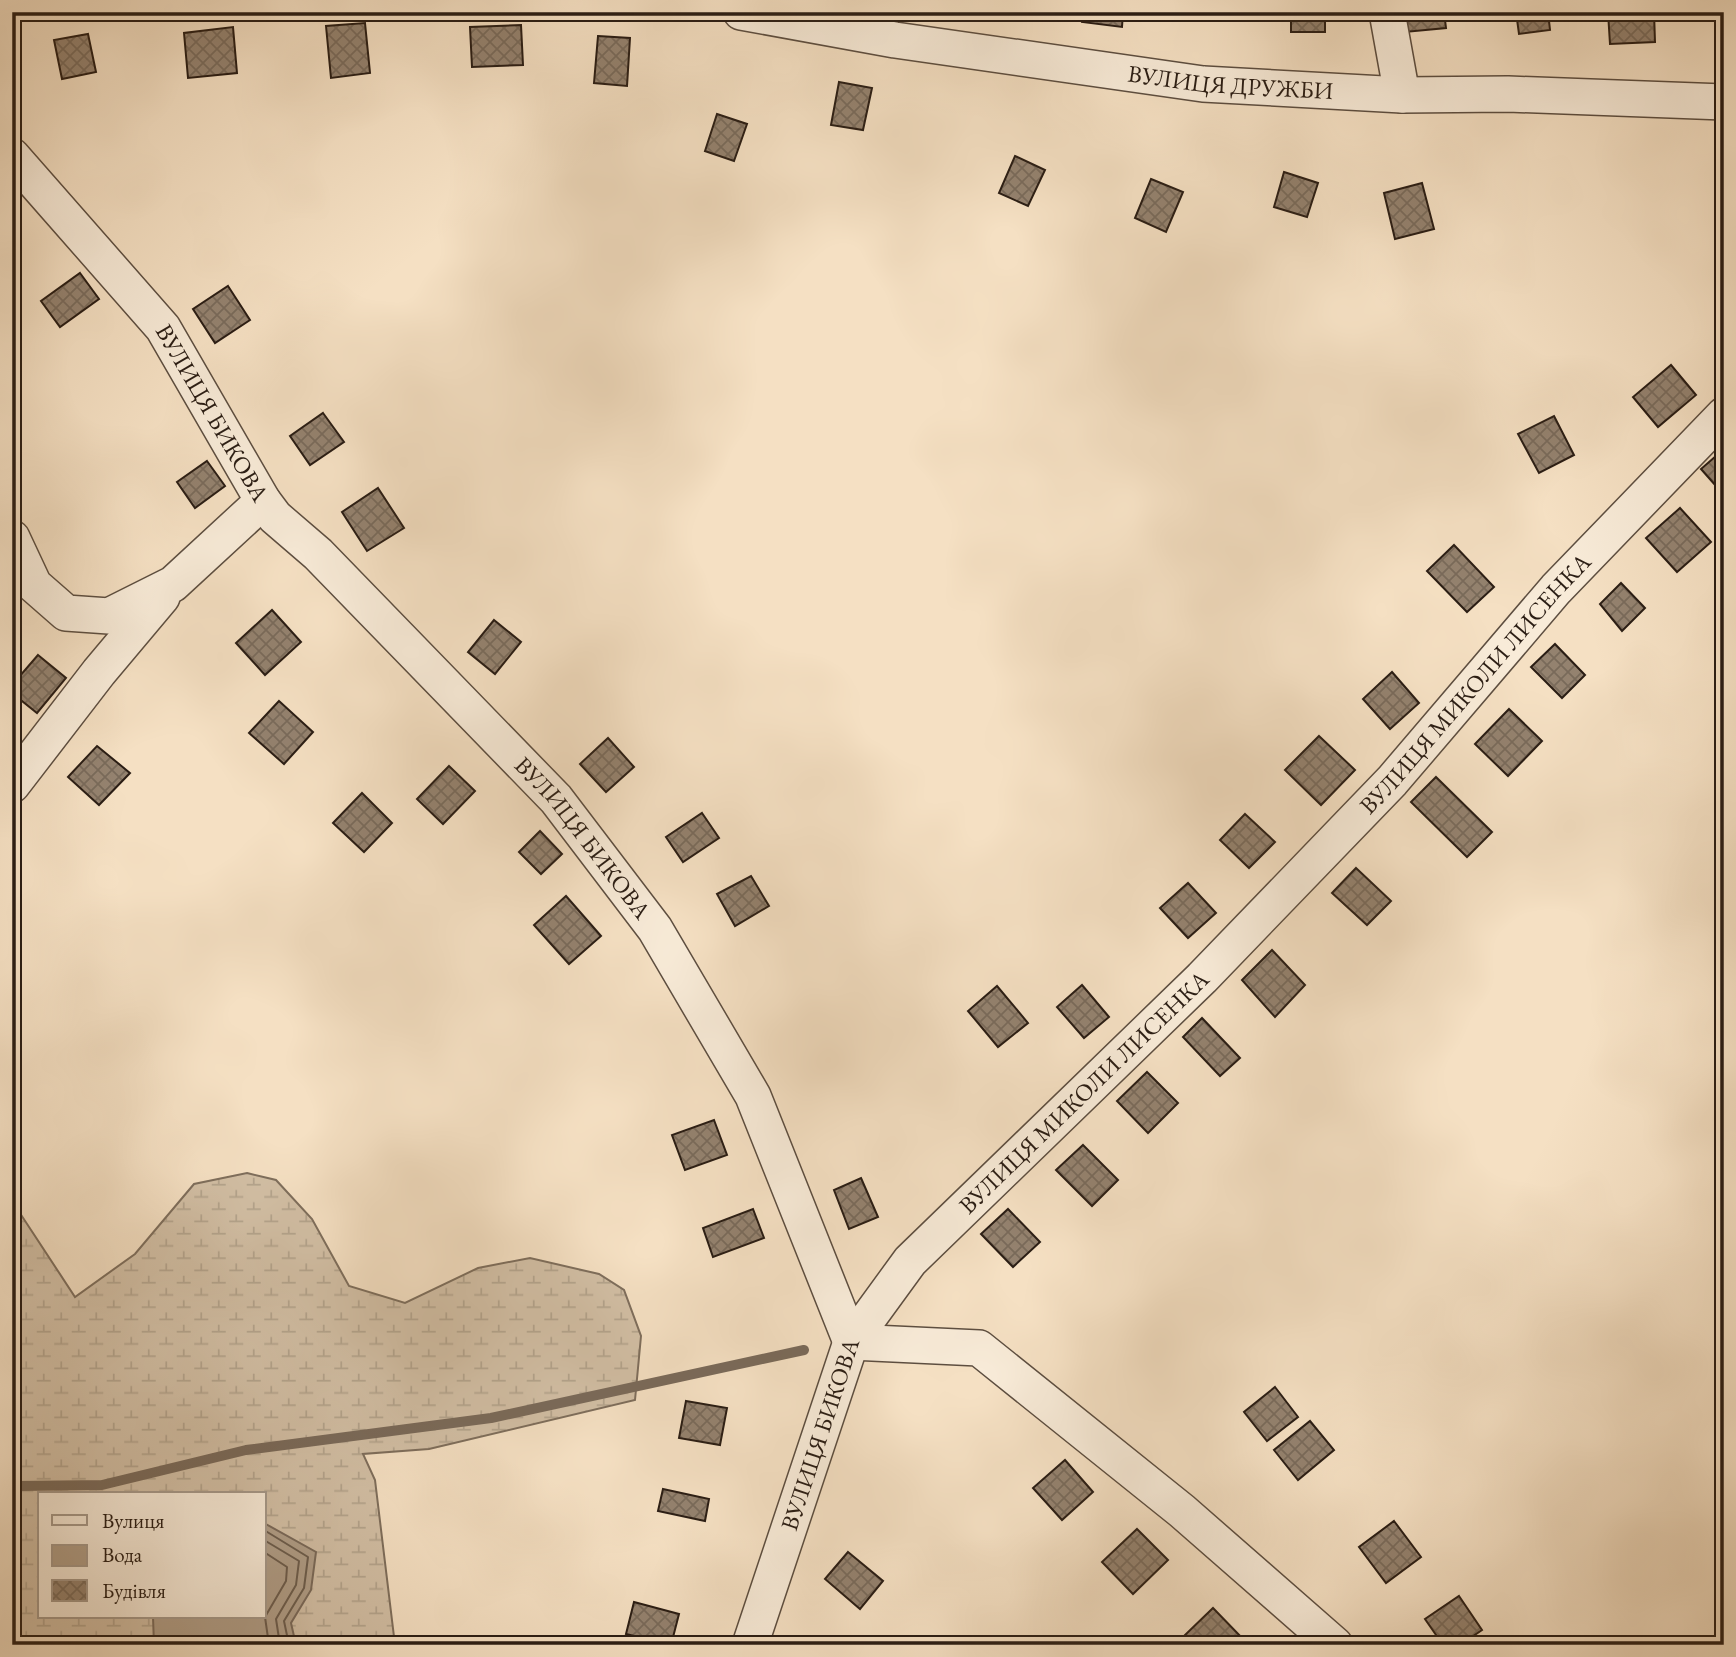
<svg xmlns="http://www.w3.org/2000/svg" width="1736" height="1657" font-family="'EB Garamond',serif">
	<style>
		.wetland { fill: url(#wetland-marsh); stroke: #7e6e5c; stroke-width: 2; fill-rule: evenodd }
		.water { fill: #b09e88; stroke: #7a6a5a; stroke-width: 2 }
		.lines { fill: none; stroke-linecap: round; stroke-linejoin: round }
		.shore { stroke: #6d5e4e; stroke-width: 2 }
		.stream { stroke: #7a6a5a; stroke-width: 10 }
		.building { fill: url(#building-cross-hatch); stroke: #2a1d14; stroke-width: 2 }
		.minor-casing { stroke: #5d4e40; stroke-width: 38 }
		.minor { stroke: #f8ebd8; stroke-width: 35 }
		.labels { text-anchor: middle; stroke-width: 7; stroke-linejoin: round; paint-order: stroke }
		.street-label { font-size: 24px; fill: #2a1d14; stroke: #f8ebd8 }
	</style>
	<defs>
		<pattern id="wetland-marsh" width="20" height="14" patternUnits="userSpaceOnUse" patternTransform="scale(1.75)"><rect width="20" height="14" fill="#d2bfa5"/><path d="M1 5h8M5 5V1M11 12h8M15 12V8" fill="none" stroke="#b4a48d"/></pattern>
		<pattern id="building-cross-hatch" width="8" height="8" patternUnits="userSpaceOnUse" patternTransform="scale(1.75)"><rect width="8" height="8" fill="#94826f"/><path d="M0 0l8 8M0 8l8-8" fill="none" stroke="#796a5a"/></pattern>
	</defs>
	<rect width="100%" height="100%" fill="#f5e0c3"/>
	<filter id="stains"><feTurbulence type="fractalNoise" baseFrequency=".00286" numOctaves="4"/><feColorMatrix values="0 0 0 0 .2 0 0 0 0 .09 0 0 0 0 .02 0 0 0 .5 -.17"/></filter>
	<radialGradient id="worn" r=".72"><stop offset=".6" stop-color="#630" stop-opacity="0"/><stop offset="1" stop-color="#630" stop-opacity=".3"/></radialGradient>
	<!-- wetland -->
	<path class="wetland" d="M247 1173 276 1180 312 1219 349 1286 405 1303 478 1268 530 1258 599 1274 624 1290 641 1336 635 1400 429 1449 363 1454 375 1480 395 1645H12V1201L75 1297 135 1254 194 1184ZM40 1494H264V1617H40Z"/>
	<!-- water -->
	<polygon class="water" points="264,1523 316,1552 311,1590 291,1623 296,1645 154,1645 153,1617 264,1617"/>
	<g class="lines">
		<!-- shore -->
		<g class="shore">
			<polyline points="264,1530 308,1557 304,1588 284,1621 289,1645"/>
			<polyline points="264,1540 299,1561 296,1585 276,1619 280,1645"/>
			<polyline points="264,1552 287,1567 286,1581 265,1617 269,1645"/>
		</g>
		<!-- stream -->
		<polyline class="stream" points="12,1482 18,1486 102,1485 246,1450 491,1418 804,1350"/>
	</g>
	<!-- building -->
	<g class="building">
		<polygon points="1083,12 1123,12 1122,27 1082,22"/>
		<rect x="1291" y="12" width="34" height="20"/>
		<polygon points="1403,12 1444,12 1446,28 1405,32"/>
		<polygon points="1516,12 1548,12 1550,30 1519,34"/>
		<polygon points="1608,12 1654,12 1655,42 1610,44"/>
		<rect x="1720" y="12" width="4" height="44"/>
		<polygon points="365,23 370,73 331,78 326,26"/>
		<polygon points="521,25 523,65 472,67 470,27"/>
		<polygon points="233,27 237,73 188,78 184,33"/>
		<polygon points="88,34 96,72 62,79 54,40"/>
		<polygon points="598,36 630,38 627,86 594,83"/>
		<polygon points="839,82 872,88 863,130 831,125"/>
		<polygon points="717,114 747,124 734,161 705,151"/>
		<polygon points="1015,156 1045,170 1028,206 999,193"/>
		<polygon points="1284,172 1318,183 1307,217 1274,207"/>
		<polygon points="1151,179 1183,192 1166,232 1135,218"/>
		<polygon points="1422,183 1434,229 1395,239 1384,193"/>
		<polygon points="80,273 99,299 60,327 41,301"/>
		<polygon points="228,286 250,320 215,343 193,309"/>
		<polygon points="1671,365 1696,395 1658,427 1633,397"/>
		<polygon points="323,413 344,442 310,465 290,436"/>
		<polygon points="1554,416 1574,455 1539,473 1518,434"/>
		<polygon points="1724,449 1724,495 1701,469"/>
		<polygon points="207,461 225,486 195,508 177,482"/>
		<polygon points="378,488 404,528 367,551 342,512"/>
		<polygon points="1680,508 1711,542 1677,572 1646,538"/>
		<polygon points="1454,545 1494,587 1467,612 1427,571"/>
		<polygon points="1621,583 1645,608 1622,631 1600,604"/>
		<polygon points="272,610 301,642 265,675 236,643"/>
		<polygon points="494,620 521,642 495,674 468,652"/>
		<polygon points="1555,644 1585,675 1562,698 1531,667"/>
		<polygon points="38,655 66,678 37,713 12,693 12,685"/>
		<polygon points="1392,672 1419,703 1390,729 1363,699"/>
		<polygon points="279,701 313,732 284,764 249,733"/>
		<polygon points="1509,709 1542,741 1508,776 1475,744"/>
		<polygon points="1319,736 1355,770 1321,805 1285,770"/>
		<polygon points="608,738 634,767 606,792 580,764"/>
		<polygon points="97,746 130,773 99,805 68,777"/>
		<polygon points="449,766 475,791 443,824 417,799"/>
		<polygon points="1436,777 1492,832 1467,857 1411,802"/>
		<polygon points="362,793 392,823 364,852 333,823"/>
		<polygon points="702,813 719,838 683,862 666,837"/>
		<polygon points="1245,814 1275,842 1249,868 1220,840"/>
		<polygon points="540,831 562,854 541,874 519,852"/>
		<polygon points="1356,868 1391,901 1367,925 1332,893"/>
		<polygon points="751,876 769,906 735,926 717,894"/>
		<polygon points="1188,883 1216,913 1188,938 1160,908"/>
		<polygon points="566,896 601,936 569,964 534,925"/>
		<polygon points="1272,950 1305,985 1275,1017 1242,980"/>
		<polygon points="1082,985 1109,1017 1084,1038 1057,1007"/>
		<polygon points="997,986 1028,1023 998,1047 968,1011"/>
		<polygon points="1202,1018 1240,1058 1220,1076 1183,1037"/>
		<polygon points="1147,1072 1178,1103 1148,1133 1117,1101"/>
		<polygon points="714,1120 727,1155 685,1170 672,1135"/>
		<polygon points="1083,1145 1118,1180 1092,1206 1056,1170"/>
		<polygon points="861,1178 878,1217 849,1229 834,1190"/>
		<polygon points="753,1209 764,1238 713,1257 703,1228"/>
		<polygon points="1008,1209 1040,1242 1013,1267 981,1234"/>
		<polygon points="1275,1387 1298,1417 1267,1441 1244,1412"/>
		<polygon points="686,1401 727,1408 720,1445 679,1438"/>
		<polygon points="1310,1421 1334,1450 1298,1480 1274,1450"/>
		<polygon points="1065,1460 1093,1492 1062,1520 1033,1488"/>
		<polygon points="663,1489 709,1499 705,1521 658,1511"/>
		<polygon points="1394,1521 1421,1557 1386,1583 1359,1547"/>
		<polygon points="1137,1529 1168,1560 1133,1594 1102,1562"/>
		<polygon points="848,1552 883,1581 860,1609 825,1579"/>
		<polygon points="1459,1596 1482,1630 1460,1645 1443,1645 1425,1619"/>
		<polygon points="634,1602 679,1614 671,1645 626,1634"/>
		<polygon points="1213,1608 1244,1640 1239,1645 1193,1645 1184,1636"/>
	</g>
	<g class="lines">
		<!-- minor casing -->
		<g class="minor-casing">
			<g id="minor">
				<path id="s1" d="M741 12 895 40 1203 84 1402 95 1508 94 1724 102"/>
				<polyline points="1387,12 1402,95"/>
				<path id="s2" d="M12 156 163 328 263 501 275 517 318 554 556 799 655 929 753 1096 851 1342"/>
				<polyline points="12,538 34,585 66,613 109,616 173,584 263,501"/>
				<polyline points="12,785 99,672 162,597"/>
				<polyline points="851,1342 979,1348 1182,1511 1335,1645"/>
				<path id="s3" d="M750 1645 851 1342 910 1261 1202 978 1392 781 1556 589 1724 415"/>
			</g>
		</g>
		<!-- minor -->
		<use href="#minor" class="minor"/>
	</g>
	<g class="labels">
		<!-- street labels -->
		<g class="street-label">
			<text dy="8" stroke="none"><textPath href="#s1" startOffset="495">ВУЛИЦЯ ДРУЖБИ</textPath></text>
			<text dy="8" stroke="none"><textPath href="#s2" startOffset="327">ВУЛИЦЯ БИКОВА</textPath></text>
			<text dy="8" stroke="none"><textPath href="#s3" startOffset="1228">ВУЛИЦЯ МИКОЛИ ЛИСЕНКА</textPath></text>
			<text dy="8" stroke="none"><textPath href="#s2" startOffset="894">ВУЛИЦЯ БИКОВА</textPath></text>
			<text dy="8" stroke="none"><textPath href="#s3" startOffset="662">ВУЛИЦЯ МИКОЛИ ЛИСЕНКА</textPath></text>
			<text dy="8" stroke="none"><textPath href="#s3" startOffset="222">ВУЛИЦЯ БИКОВА</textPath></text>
		</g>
	</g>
	<!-- margin -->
	<rect width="1736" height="1657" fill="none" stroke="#f5e0c3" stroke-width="42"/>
	<rect x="14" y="14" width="1708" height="1629" fill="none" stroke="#2a1d14" stroke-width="3.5"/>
	<rect x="21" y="21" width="1694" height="1615" fill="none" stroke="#2a1d14" stroke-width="2"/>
	<!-- legend -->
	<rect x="38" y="1492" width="228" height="126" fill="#f8ebd8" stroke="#a6998a" stroke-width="2"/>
	<rect x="52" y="1515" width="35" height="10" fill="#f8ebd8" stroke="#a6998a" stroke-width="2"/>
	<text x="102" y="1528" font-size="21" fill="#2a1d14">Вулиця</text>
	<rect x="52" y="1545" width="35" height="21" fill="#b09e88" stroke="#a6998a" stroke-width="2"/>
	<text x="102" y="1562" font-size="21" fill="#2a1d14">Вода</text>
	<rect x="52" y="1580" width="35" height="21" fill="url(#building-cross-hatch)" stroke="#a6998a" stroke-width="2"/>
	<text x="102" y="1598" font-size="21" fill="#2a1d14">Будівля</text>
	<rect width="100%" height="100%" filter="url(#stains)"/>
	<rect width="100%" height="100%" fill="url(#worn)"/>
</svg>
